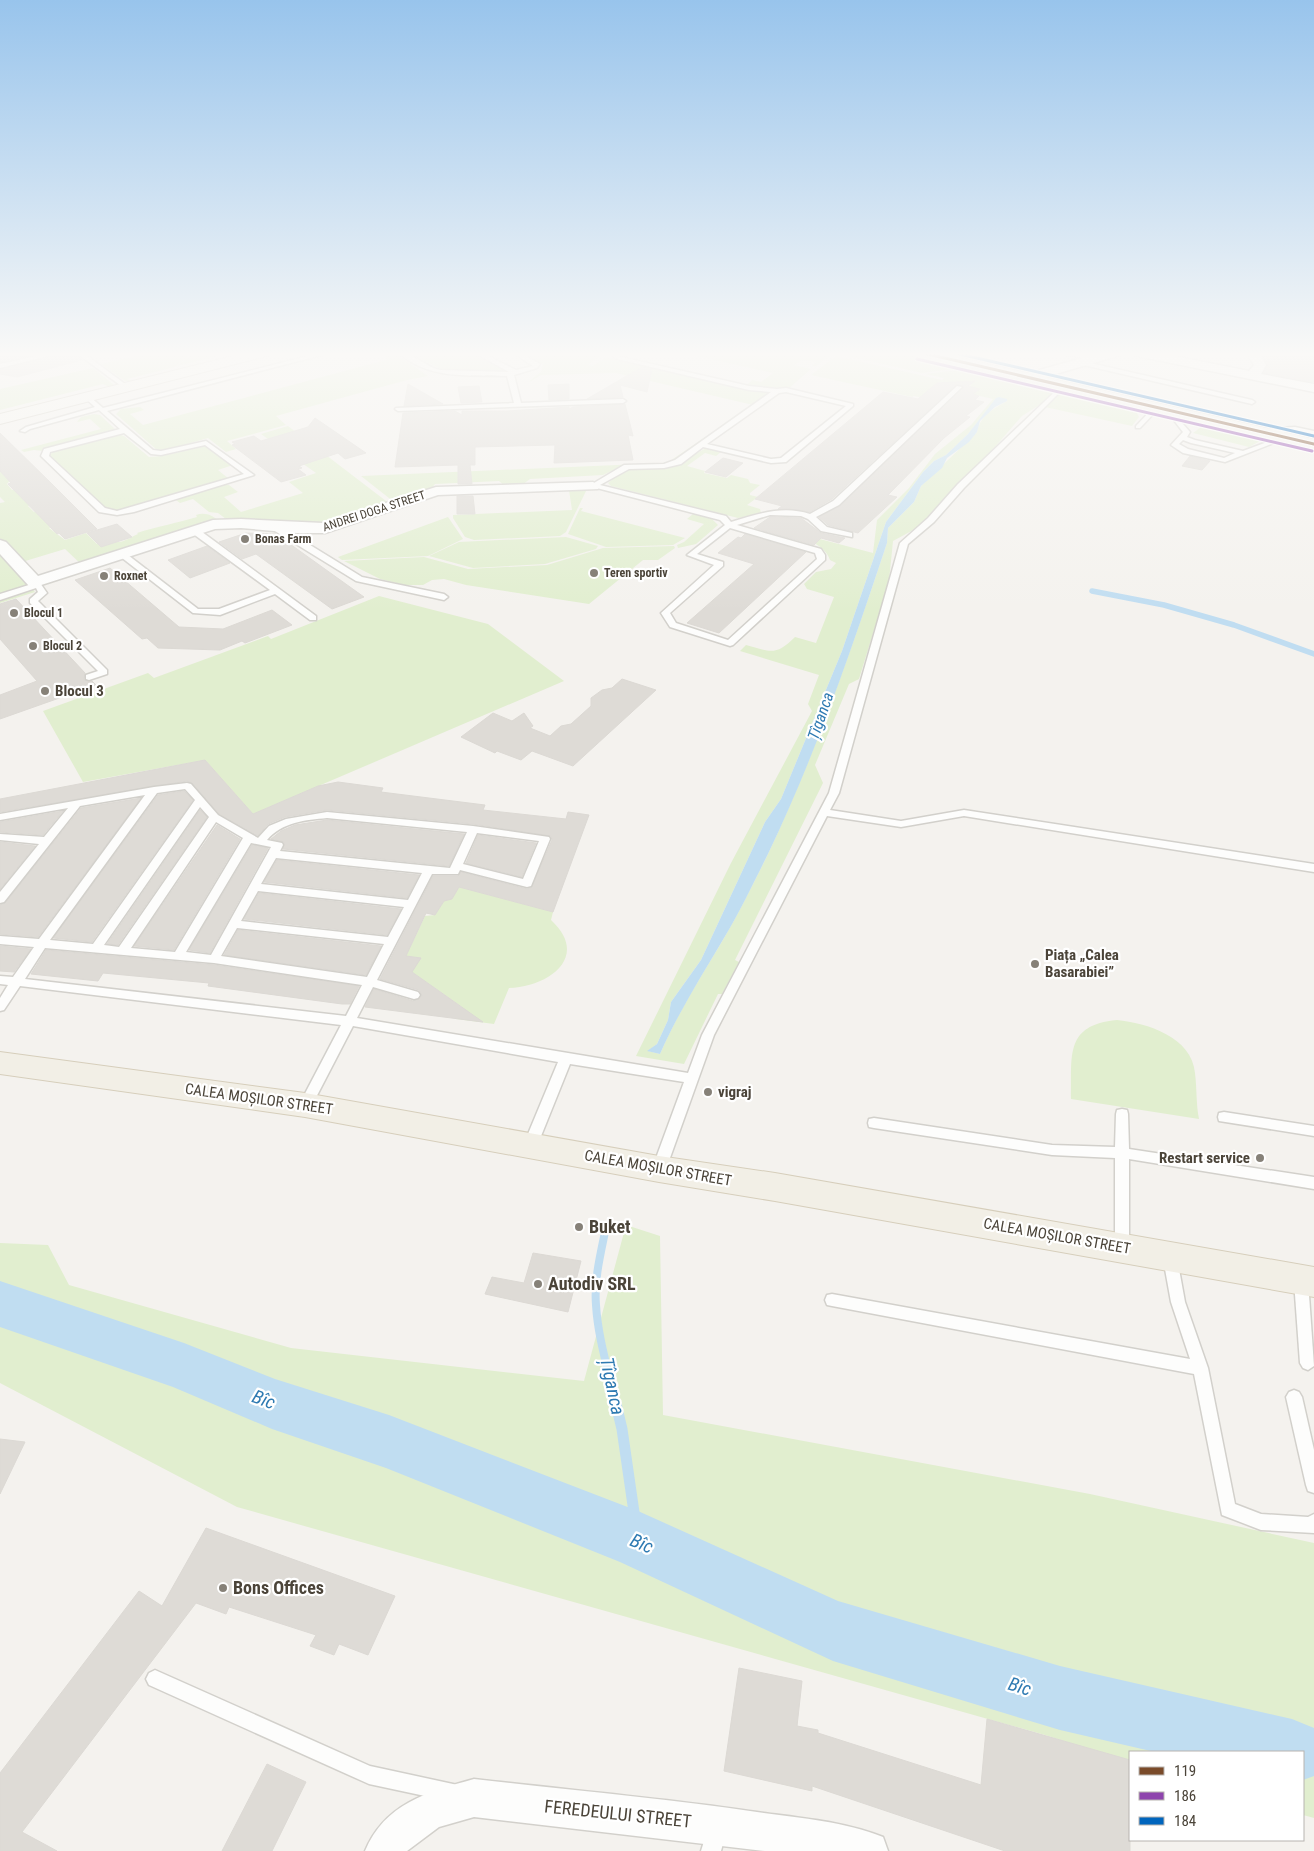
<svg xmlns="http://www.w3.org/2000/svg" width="1314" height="1851" font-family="'Roboto Condensed',sans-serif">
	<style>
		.green { fill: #e1eecf; fill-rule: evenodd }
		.water { fill: #c0ddf1 }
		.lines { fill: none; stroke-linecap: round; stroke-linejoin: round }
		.stream-far2 { stroke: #c0ddf1; stroke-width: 5.5 }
		.stream-far1 { stroke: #c0ddf1; stroke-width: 8 }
		.stream { stroke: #c0ddf1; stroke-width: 11 }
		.river { fill: #c0ddf1; fill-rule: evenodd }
		.building { fill: #dedbd6; stroke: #dcd9d4 }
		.lane-casing { stroke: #d2d0cb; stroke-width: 3 }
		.street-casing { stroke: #d2d0cb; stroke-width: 3 }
		.secondary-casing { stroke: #d3cfc5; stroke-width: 2 }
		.primary-casing { stroke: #d6cebb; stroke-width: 2 }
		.lane { fill: #fdfdfc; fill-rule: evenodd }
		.street { fill: #fdfdfc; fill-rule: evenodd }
		.secondary { fill: #f7f6f1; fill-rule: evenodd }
		.primary { fill: #f2efe6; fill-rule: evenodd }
		.bus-1-casing { stroke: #fff; stroke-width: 5.5 }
		.bus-2-casing { stroke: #fff; stroke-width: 5.5 }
		.bus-3-casing { stroke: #fff; stroke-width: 5.5 }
		.bus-1 { stroke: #7a4b2a; stroke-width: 3 }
		.bus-2 { stroke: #8e44ad; stroke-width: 3 }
		.bus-3 { stroke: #0065bd; stroke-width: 3 }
		.poi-dot { fill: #868178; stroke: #fff; stroke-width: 2 }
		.labels { text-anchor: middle; stroke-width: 4.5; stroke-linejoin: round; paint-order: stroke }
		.far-street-label { font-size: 12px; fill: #4b4439; stroke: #fff }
		.far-poi-label { font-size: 12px; font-weight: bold; fill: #4b4439; stroke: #fff; text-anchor: start }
		.poi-label { font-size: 15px; font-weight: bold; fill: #4b4439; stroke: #fff; text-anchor: start }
		.street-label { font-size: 15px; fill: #4b4439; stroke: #fff }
		.water-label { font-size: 16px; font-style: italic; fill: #2e7ab2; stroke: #fff }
		.near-poi-label { font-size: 18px; font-weight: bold; fill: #4b4439; stroke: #fff; text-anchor: start }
		.near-street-label { font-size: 18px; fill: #4b4439; stroke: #fff }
		.near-water-label { font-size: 19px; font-style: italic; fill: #2e7ab2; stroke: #fff }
	</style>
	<rect width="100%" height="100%" fill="#f4f2ee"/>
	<!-- green -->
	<g class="green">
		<polygon points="152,352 193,352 175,367 127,379 132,381 125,381 101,364"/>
		<polygon points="195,352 234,352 177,366"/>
		<polygon points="379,352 393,352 428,376 407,380 276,416 286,425 227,441 236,449 226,452 208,438 166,450 157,450 116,414 121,409 140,407 144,410 130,414 143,425 389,359"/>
		<polygon points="423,352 470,352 505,371 441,369 417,357"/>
		<polygon points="521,352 602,352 600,356 588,365 593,366 606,357 740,388 773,392 753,405 616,373 541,375 531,381 520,383 530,381 541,372 543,364"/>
		<polygon points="679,352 816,352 831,355 816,366 812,366 816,362 803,360 794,365 811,369 788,389 747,385 752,380 761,382 773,373"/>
		<polygon points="842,352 902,352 967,367 922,373 839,354"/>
		<path d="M836 356 942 380 944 378 925 374 967 369 1055 390 1046 399 1050 400 1060 389 1126 404 1135 409 1139 417 1132 426 1045 407V405L1041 404 1022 416 974 471 917 528 893 541 889 581 859 679 849 684 815 765 823 783 735 960 739 962 722 994H718L684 1064 636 1056 731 863 812 711 808 704 819 675 740 651 746 645C771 652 776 656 795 637L816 643 834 597 807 589 804 584 816 572 831 569 836 563 830 560C825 545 807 540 793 532L873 553 877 520 909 488 935 454 971 425 993 399 971 394 980 389 970 387 971 384C959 386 949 382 937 383L923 398 914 396 912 397 811 375ZM996 400 1007 401C993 409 980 416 977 432L921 486 914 502 888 528 887 543C852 648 815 754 768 854 754 882 740 911 724 938 701 977 678 1012 660 1054L648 1051 657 1044 668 1020 671 1002 701 960 765 822 781 799 842 651 886 522 923 472 934 461 946 455 968 434Z"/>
		<polygon points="93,368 114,385 109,387 103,384 0,410 0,389"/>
		<polygon points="749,407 751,407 667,464 622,466 603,475 530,479 522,485 505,486 499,481 435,484 431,489 394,502 361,476 663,463 670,461"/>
		<polygon points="94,414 100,415 116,430 43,451 34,450 24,452 21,450 101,429 90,419 77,422 81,417"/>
		<polygon points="1204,425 1262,439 1262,440 1249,447 1193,433"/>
		<polygon points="288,426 390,504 329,525 226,519 218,513 209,512 193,499 180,503 176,500 222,485 229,485 238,492 224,497 241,512 303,493 289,482 316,473 261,434"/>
		<polygon points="118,434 124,436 149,457 162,456 206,446 233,465 218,470 229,479 118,511 107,509 49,455 55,451"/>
		<polygon points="706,448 721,452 716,456 705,453 687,466 705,471 704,473 727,478 731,475 748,479 750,483 760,485 750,493 750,495 758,497 747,505 760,509 761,513 738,518 611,486 608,483 621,472 628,469 673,467"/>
		<path d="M0 470 11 479 7 484 12 490 16 489 31 505 28 506 34 512 37 511 52 527 49 528 65 540 86 533 97 544C105 542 112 542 119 542 127 541 132 536 138 534L137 533C158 526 178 523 197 517L196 515C205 512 212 515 219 521L81 564 65 549 22 562 0 538V503L5 502 0 497Z"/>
		<polygon points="587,489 566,532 560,536 474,540 465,537 453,518 453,515 572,510 569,490"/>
		<polygon points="580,508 583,508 581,511 685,538 673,545 606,547 568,534"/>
		<polygon points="693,514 712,519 718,525 696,544 678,548 677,545 684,542 704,524 687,519"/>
		<polygon points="448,517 463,539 428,556 342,560 338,557"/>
		<polygon points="566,537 598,546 596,549 545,564 473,568 429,556 459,542"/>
		<polygon points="674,546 675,548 658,560 643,560 589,604 466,585 444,579 432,580 423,585 405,585 380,579 344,561 424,557 468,569 547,565 603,548"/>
		<polygon points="0,555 35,592 0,603"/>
		<polygon points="379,596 488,624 564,681 253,814 205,760 83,782 43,711 148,673 154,678 268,636 271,639"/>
		<path d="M459 887 553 912 551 920C591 957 548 987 509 988L494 1024 456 1019 462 1007 403 966 420 958 406 956 425 916 435 915 444 901 452 899Z"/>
		<path d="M1117 1020C1147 1023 1192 1037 1195 1073 1197 1089 1196 1104 1199 1119L1071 1099C1072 1056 1064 1025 1117 1020Z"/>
		<polygon points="626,1225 660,1236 663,1415 1090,1494 1314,1543 1314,1818 1303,1815 1303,1752 1130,1752 1130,1762 1045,1735 237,1507 0,1383 0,1243 48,1245 69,1285 291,1348 584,1381"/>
	</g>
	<!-- water -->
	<path class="water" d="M999 397 1007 399V401L995 407 980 421 977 432 969 442 947 458 942 468 921 486 914 502 888 528 887 543C852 648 816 754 768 854 754 882 740 912 724 938 701 977 678 1013 660 1054L647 1051 657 1044 668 1020 671 1002 701 960 765 822 781 799 842 651 886 522 923 472 934 461 946 455 968 434 996 398Z"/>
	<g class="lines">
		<!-- stream-far2 -->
		<polyline class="stream-far2" points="1092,591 1164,605 1234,625 1314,654"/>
		<!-- stream-far1 -->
		<path class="stream-far1" d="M605 1232C600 1256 594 1281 596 1305 598 1339 609 1372 616 1405"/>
		<!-- stream -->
		<polyline class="stream" points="616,1404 622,1429 638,1540"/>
		<!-- river -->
		<polygon class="river" points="0,1281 184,1343 275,1379 389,1415 638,1511 838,1601 1060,1666 1292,1719 1314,1728 1314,1776 1303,1780 1303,1752 1155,1752 1060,1730 833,1661 620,1562 386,1468 272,1429 173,1387 0,1327"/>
	</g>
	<!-- building -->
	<g class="building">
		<polygon points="0,352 47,352 0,362"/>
		<polygon points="66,352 73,352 82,360 17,377 0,374 0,370"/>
		<polygon points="1260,352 1314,352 1314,382 1264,373 1268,364"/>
		<polygon points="642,367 652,369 647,392 620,385 623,397 587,399"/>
		<polygon points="975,381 968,386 980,389 973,394 979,396 975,400 984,402 966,416 970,417 944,438 888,495 897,497 858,533 828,525 819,517 840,506 964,386 956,385 832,499 810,512 778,509 782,506 755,499 883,392 918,399 937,383"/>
		<polygon points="408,384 443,404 404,406"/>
		<polygon points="569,384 569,399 549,400 548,385"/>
		<polygon points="479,386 482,402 461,403 458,387"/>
		<polygon points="625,404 633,436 628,435 633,460 554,463 555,445 475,447 475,465 470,465 472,484 458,484 458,465 395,467 403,413 455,411 462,415 462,411 507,411 569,407 569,409 573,407"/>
		<polygon points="315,418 366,453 345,459 338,453 299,466 302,468 298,469 306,475 281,482 232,445 235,444 232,442 254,436 261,441 308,427"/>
		<polygon points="0,433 53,485 97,529 65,539 59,533 57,534 8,484 11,483 0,471"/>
		<polygon points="1190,456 1210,461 1202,470 1182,466"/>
		<polygon points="723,458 743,463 726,477 705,472"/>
		<polygon points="457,496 473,496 475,514 457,514"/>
		<polygon points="770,517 801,518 821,533 845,538 839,543 821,538 814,545 754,528"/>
		<polygon points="117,524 132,537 101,547 87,533"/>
		<polygon points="246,533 276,534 364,597 332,609 256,554 242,559 219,542"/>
		<polygon points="745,534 806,552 719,633 687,623 754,564 718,553 738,537 741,538"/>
		<polygon points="207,546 230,563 190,578 168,560"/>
		<polygon points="110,568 179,627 223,629 272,610 292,625 245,643 242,641 220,650 158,648 147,638 142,639 75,580"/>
		<polygon points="16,599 85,673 84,680 92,681 96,685 0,719 0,695 37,681 0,639 0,604"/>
		<polygon points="622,679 656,690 573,766 532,751 521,760 497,751 495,753 461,737 493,713 512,721 524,713 533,726 530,728 550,736 561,726 571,724 591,706 591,698 602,690 612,688"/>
		<polygon points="205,760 253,814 318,786 338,782 383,788 381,792 485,805 483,810 566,819 568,812 589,815 553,912 459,887 452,899 444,901 435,915 426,913 406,956 421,958 412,972 483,1022 365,1007 374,989 413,1001 422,996 419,990 380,979 433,876 458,876 461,872 527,889 531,888 552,840 551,836 473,824 327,810 285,817 268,824 258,836 219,814 192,783 187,781 0,812 0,799"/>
		<polygon points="184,791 193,800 92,942 53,938 158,795"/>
		<polygon points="141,798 38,937 0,934 0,905 5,903 81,808"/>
		<polygon points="200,810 207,817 118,945 107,944"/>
		<polygon points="63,811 43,835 0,832 0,822"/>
		<polygon points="327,820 464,834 449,866 283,849 284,842 271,839 281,831 295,825"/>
		<polygon points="217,825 240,839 174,950 134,946"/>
		<polygon points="478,835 536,843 522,877 466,863"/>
		<polygon points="0,842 35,846 0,889"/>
		<polygon points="252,845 268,848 210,953 189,950"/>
		<polygon points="277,860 419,875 407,898 264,882"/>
		<polygon points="259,893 401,909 387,935 244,919"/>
		<polygon points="238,930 381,946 366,975 224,955"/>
		<polygon points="0,946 31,949 14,972 0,971"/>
		<polygon points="46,950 214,965 359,986 350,1004 342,1004 208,986 209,983 103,973 98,981 31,974"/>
		<polygon points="533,1253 581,1261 568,1312 485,1294 492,1277 524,1283"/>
		<polygon points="0,1439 25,1442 0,1494"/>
		<polygon points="206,1528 395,1596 368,1655 339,1644 334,1655 310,1646 316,1635 229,1607 226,1614 196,1603 22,1832 57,1851 0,1851 0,1773 139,1591 162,1606"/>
		<polygon points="739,1668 802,1681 797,1726 818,1730 818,1733 981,1785 987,1719 1130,1760 1130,1851 1005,1851 812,1786 812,1791 724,1771"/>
		<polygon points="267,1764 306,1782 272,1851 222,1851"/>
	</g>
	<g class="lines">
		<!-- lane casing -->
		<g class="lane-casing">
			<g id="lane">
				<polygon points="54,352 64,352 0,368 0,364"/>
				<polygon points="75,352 82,352 129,387 124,388"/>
				<path d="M324 352H333L107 411 153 450 161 451 206 441 254 475 134 512 117 515 99 512 41 456 44 449 120 429 99 410 30 429 25 432 20 431 26 427 95 407 85 398V396H89L103 408ZM124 433 151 454 161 455 205 445 244 474 117 511 105 508 49 456 50 452Z"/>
				<path d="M397 352C412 351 425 367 440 370L509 372 473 352H480L516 370 533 366 512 352H519L540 364 537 368 514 375 521 403 623 399 626 401 623 403 398 411 395 409 396 408 514 403 507 376C466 375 430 380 397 352Z"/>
				<path d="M609 352H615L621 357 749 386 777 389 786 388 853 404V406L786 462 771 463 703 447 681 464 664 468 629 469 600 485 726 516 731 522C757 514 783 505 810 514L833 501 957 386 962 387 839 505 816 517 827 527 852 533V537L821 531 808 519 801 516 770 515 737 525 821 549 825 555V560L733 645 730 646 670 627 661 613 714 565 687 555 725 525 720 520 589 486 624 465 664 464 675 460 771 392 749 390 617 359ZM786 392 846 406 781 458 771 459 707 444 779 393ZM730 528 815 553 817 559 728 640 676 623 670 613 723 566V562L697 554Z"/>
				<polygon points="1025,352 1068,352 1092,357 1089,359 1056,353 1028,354"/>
				<polygon points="1077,360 1252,400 1255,402 1252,404 1075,363 1075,361"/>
				<path d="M1064 383 1067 385 964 488 934 522 908 544 839 793 830 810 901 821 964 810 1314 864V872L964 816 901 827 827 816 714 1035 666 1169 664 1173 659 1174 654 1173 652 1169 684 1082 570 1064 537 1146 535 1150 530 1151 525 1150 523 1146 558 1062 353 1026 310 1109 305 1110 300 1109 299 1105 341 1025 20 986 4 1010 0 1011V998L8 985 0 984V976L13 977 34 947 0 944V936L39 939 145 795 80 806 4 902 0 903V892L39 844 0 840V834L44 837 68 808 0 820V814L154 787 187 783 191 784 218 815 258 838 269 826 286 819 327 812 473 826 549 837 550 839 531 886 527 887 460 870 458 874H432L377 980 418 992 420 995 418 998 414 999 373 987 357 1018 688 1073 702 1035 829 793 900 543 928 518 958 484ZM185 789 195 800 93 944 50 940 157 793ZM200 807 209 817 119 947 104 945ZM327 818 467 832 450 868 280 851 283 845 282 843 267 840C282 822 306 820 327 818ZM216 822 243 838 175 952 131 948ZM477 833 539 841 523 879 463 864ZM251 843 271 847 211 955 186 952ZM276 858 422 873 408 900 261 884ZM258 891 404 907 388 937 241 921ZM237 928 384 944 367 977 221 956ZM45 948 214 963 362 985 346 1016 25 979Z"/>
				<polygon points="1155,406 1160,407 1140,428 1136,428 1136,426"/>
				<path d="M1169 408 1190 432 1187 437 1195 440 1243 451 1283 436 1289 437 1225 462 1183 453 1171 445 1183 432 1166 410ZM1183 440 1191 443 1235 453 1224 458 1188 449 1179 444Z"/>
				<polygon points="1295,427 1314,431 1314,435 1295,431 1261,433 1258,431 1261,429"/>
				<polygon points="270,524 276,524 362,577 444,594 448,597 444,600 356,581 270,528"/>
				<polygon points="192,529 198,529 316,616 316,620 310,620 275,594 220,615 193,613 117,554 124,552 198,609 219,609 270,590 192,533"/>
				<polygon points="32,580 38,580 47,593 38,601 107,670 107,674 89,680 86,679 86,675 98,671 30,603 30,599 38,592 36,588 0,600 0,594 32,584"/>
				<polygon points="1122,1109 1127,1110 1128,1114 1129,1149 1314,1177 1314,1189 1129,1159 1129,1248 1127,1252 1122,1254 1117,1252 1115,1248 1115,1158 1052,1155 874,1128 869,1127 868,1123 869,1119 874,1118 1052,1145 1115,1147 1116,1114 1117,1110"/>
				<polygon points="1224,1112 1314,1126 1314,1136 1219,1121 1218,1117 1219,1113"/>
				<polygon points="1170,1252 1175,1254 1177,1258 1185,1302 1208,1368 1235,1504 1261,1514 1308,1517 1314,1514 1314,1533 1261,1530 1222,1515 1194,1374 832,1306 827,1305 825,1300 827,1295 832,1294 1190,1359 1171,1302 1163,1258 1165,1254"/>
				<polygon points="1301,1275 1306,1277 1308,1281 1314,1366 1308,1370 1303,1368 1300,1363 1294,1281 1296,1277"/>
				<polygon points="1294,1390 1299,1392 1302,1397 1314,1450 1314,1493 1308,1491 1306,1485 1286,1397 1289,1392"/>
				<polygon points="155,1670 370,1766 453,1784 460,1786 462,1793 460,1800 453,1802 369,1784 149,1685 146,1679 149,1673"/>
				<polygon points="716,1822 723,1825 726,1832 721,1851 701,1851 709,1825"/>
			</g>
		</g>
		<!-- street casing -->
		<g class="street-casing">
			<g id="street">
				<polygon points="1104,352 1123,352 1121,355 1035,380 1030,381 1023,377 1025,374"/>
				<polygon points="1131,352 1154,352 1249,371 1254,365 1246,352 1258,352 1266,365 1261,374 1314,384 1314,392 1137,356"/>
				<polygon points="593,482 600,486 598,489 438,495 325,533 297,533 241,528 215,529 35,587 29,586 0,554 0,540 6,542 38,576 213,520 241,519 323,523 436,487"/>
				<path d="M474 1779C568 1790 663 1798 757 1812 799 1818 843 1821 883 1837L888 1851H765L474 1817 439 1827 407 1851H365C385 1803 428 1792 474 1779Z"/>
			</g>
		</g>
		<!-- secondary casing -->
		<g class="secondary-casing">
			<g id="secondary">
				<polygon points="249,352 274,352 271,355 0,424 0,414"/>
				<polygon points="911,352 938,352 1314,439 1314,449 919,357"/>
			</g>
		</g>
		<!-- primary casing -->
		<g class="primary-casing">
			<polygon id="primary" points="0,1052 305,1093 659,1156 775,1173 1314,1267 1314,1297 775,1201 659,1182 305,1117 0,1074"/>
		</g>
		<!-- lane -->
		<use href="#lane" class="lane"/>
		<!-- street -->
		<use href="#street" class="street"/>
		<!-- secondary -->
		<use href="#secondary" class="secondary"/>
		<!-- primary -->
		<use href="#primary" class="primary"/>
		<!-- bus-1 casing -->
		<g class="bus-1-casing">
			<polyline id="bus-1" points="919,352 1314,444"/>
		</g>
		<!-- bus-2 casing -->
		<g class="bus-2-casing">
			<polyline id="bus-2" points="917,359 1312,451"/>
		</g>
		<!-- bus-3 casing -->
		<g class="bus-3-casing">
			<polyline id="bus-3" points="951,352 1314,436"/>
		</g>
		<!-- bus-1 -->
		<use href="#bus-1" class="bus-1"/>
		<!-- bus-2 -->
		<use href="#bus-2" class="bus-2"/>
		<!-- bus-3 -->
		<use href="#bus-3" class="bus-3"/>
	</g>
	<!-- sky -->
	<linearGradient id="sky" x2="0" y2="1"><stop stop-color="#98c4ec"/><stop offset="0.58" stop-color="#faf9f7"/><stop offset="1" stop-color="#faf9f7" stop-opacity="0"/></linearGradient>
	<rect width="1314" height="611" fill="url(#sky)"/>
	<!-- markers -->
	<g class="poi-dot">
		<circle cx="245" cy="539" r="5"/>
		<circle cx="594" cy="573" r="5"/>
		<circle cx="104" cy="576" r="5"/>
		<circle cx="14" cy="613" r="5"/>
		<circle cx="33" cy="646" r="5"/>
		<circle cx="45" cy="691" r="5"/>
		<circle cx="1035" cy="964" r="5"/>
		<circle cx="708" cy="1092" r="5"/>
		<circle cx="1260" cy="1158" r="5"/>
		<circle cx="579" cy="1227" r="5"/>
		<circle cx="538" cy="1284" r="5"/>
		<circle cx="223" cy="1588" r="5"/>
	</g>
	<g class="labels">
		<!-- far-street labels -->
		<g class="far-street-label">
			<text transform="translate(374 511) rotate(-18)" y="4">ANDREI DOGA STREET</text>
		</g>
		<!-- far-poi labels -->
		<g class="far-poi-label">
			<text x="255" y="543">Bonas Farm</text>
			<text x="604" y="577">Teren sportiv</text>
			<text x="114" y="580">Roxnet</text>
			<text x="24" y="617">Blocul 1</text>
			<text x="43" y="650">Blocul 2</text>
		</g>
		<!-- poi labels -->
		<g class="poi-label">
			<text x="55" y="696">Blocul 3</text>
			<text x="1045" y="960">Piața „Calea<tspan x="1045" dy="17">Basarabiei”</tspan></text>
			<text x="718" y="1097">vigraj</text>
			<text x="1250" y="1163" text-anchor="end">Restart service</text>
		</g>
		<!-- street labels -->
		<g class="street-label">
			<text transform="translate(259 1099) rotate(8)" y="5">CALEA MOȘILOR STREET</text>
			<text transform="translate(658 1168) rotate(10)" y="5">CALEA MOȘILOR STREET</text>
			<text transform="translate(1057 1236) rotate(10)" y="5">CALEA MOȘILOR STREET</text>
		</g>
		<!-- water labels -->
		<g class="water-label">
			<text transform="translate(820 716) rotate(-71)" y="6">Țîganca</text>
		</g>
		<!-- near-poi labels -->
		<g class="near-poi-label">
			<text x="589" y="1233">Buket</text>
			<text x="548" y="1290">Autodiv SRL</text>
			<text x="233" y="1594">Bons Offices</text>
		</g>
		<!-- near-street labels -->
		<g class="near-street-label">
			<text transform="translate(618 1814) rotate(6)" y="6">FEREDEULUI STREET</text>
		</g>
		<!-- near-water labels -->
		<g class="near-water-label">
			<text transform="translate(613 1386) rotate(78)" y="7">Țîganca</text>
			<text transform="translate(264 1399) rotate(21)" y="7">Bîc</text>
			<text transform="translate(642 1543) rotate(23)" y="7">Bîc</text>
			<text transform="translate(1020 1686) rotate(17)" y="7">Bîc</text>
		</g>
	</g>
	<!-- legend -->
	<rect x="1129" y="1751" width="175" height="90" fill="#ffffff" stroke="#b7b4b0"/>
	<rect x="1139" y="1767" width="25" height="8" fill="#7a4b2a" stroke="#b7b4b0"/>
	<text x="1174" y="1776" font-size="15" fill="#4b4439">119</text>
	<rect x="1139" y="1792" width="25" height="8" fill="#8e44ad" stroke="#b7b4b0"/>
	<text x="1174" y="1801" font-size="15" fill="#4b4439">186</text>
	<rect x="1139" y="1817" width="25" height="8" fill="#0065bd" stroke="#b7b4b0"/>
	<text x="1174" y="1826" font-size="15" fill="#4b4439">184</text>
</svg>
